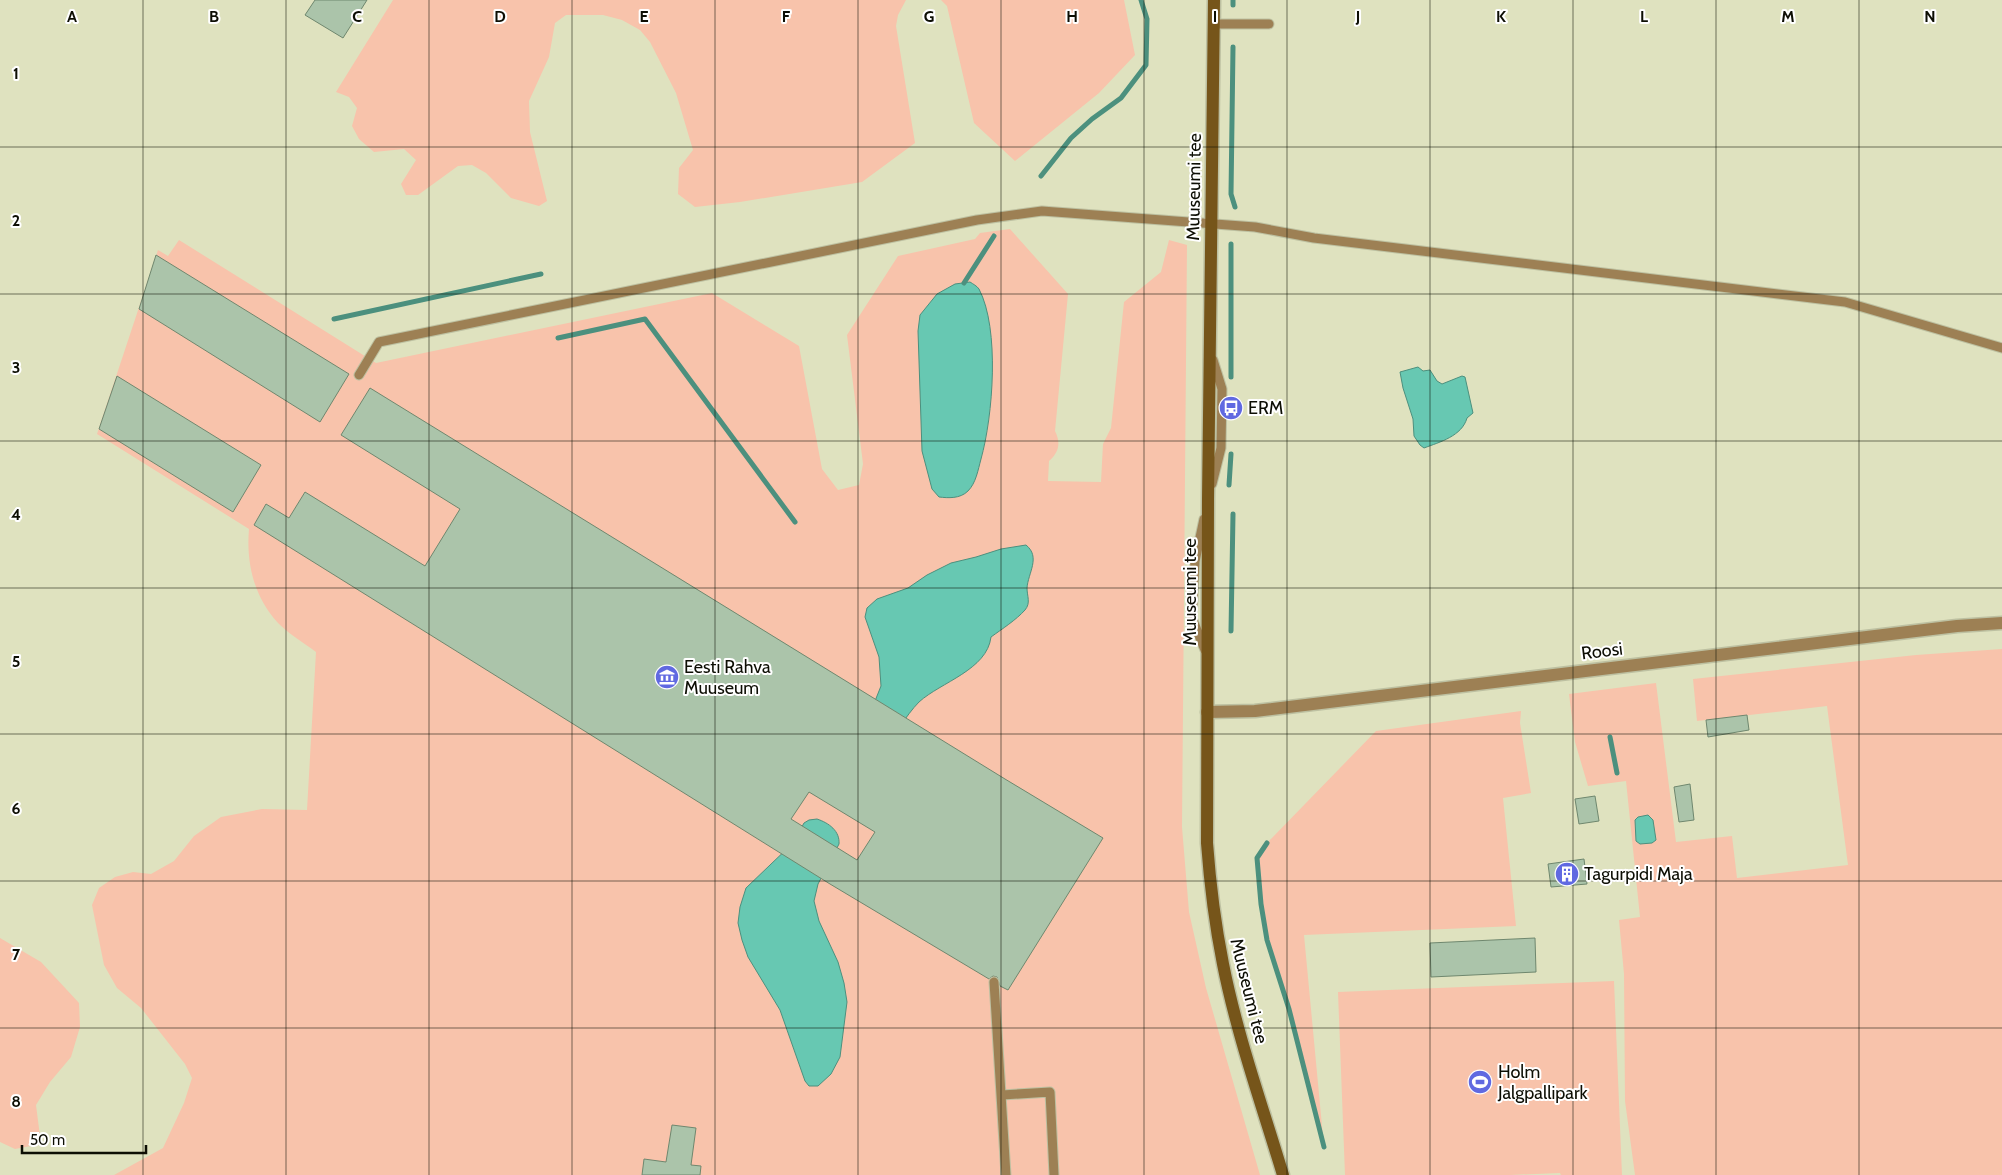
<svg xmlns="http://www.w3.org/2000/svg" width="2002" height="1175" font-family="Cabin,sans-serif">
	<style>
		.green { fill: #f8c3ab }
		.water { fill: #67c8b2; stroke: #4c907e }
		.lines { fill: none; stroke-linecap: round; stroke-linejoin: round }
		.stream { stroke: #4c907e; stroke-width: 5 }
		.building { fill: #abc4aa; stroke: #6f876e; fill-rule: evenodd }
		.lane-casing { stroke: #bdc0a1; stroke-width: 11 }
		.street-casing { stroke: #bdc0a1; stroke-width: 15 }
		.secondary-casing { stroke: #bdc0a1; stroke-width: 15 }
		.lane { stroke: #9d8054; stroke-width: 9 }
		.street { stroke: #9d8054; stroke-width: 12 }
		.secondary { stroke: #76551a; stroke-width: 12 }
		.grid { fill: none; stroke: #0d0e04; stroke-width: 1; stroke-opacity: 0.55 }
		.labels { text-anchor: middle; stroke-width: 4; stroke-linejoin: round; paint-order: stroke }
		.street-label { font-size: 18px; fill: #0d0e04; stroke: #fff }
		.poi-label { font-size: 18px; fill: #0d0e04; stroke: #fff; text-anchor: start }
		.grid-label { font-size: 16px; text-anchor: middle; font-weight: bold; fill: #0d0e04; stroke: #fff; stroke-width: 4; stroke-linejoin: round; paint-order: stroke }
	</style>
	<rect width="100%" height="100%" fill="#dfe2bf"/>
	<!-- green -->
	<g class="green">
		<polygon points="393,0 906,0 898,15 896,26 915,143 862,182 740,202 695,207 678,194 679,168 693,150 676,93 650,42 640,30 622,20 603,15 566,15 555,23 549,57 529,101 530,132 547,201 539,206 511,198 486,173 472,165 458,166 418,195 406,195 401,184 416,160 404,149 374,152 359,139 352,126 357,108 349,97 336,92"/>
		<polygon points="941,0 1124,0 1135,55 1099,93 1015,161 974,123 947,6"/>
		<path d="M1010 229 1068 294 1055 431C1061 443 1059 452 1049 461L1048 481 1101 482 1103 444 1111 428 1124 302 1161 272 1169 240 1187 245 1182 827 1189 912 1206 988 1260 1175H114L163 1148 184 1103 192 1078 185 1064 141 1008 117 988 104 965 92 905 99 888 115 877 133 872 151 874 174 861 194 836 221 817 262 809 307 810 316 652C304 643 289 634 278 623 254 597 246 563 249 529L97 434 158 250 168 256 179 240 376 363 712 293 799 346 822 469 838 490 859 485 863 464 847 335 898 256 975 239 980 233Z"/>
		<polygon points="2002,649 2002,1175 1635,1175 1625,1101 1624,974 1619,920 1640,917 1626,781 1588,786 1575,742 1569,694 1656,683 1676,842 1732,836 1737,878 1848,865 1827,706 1697,721 1693,679 1916,655"/>
		<polygon points="1521,711 1520,723 1531,793 1503,798 1516,926 1304,935 1324,1147 1289,1009 1267,940 1261,904 1257,858 1267,843 1376,731"/>
		<polygon points="0,938 41,962 79,1003 80,1027 71,1057 50,1082 36,1105 41,1144 15,1149 0,1142"/>
		<polygon points="1614,981 1622,1175 1561,1175 1560,1173 1510,1175 1345,1175 1338,992"/>
	</g>
	<!-- water -->
	<g class="water">
		<path d="M970 282C973 284 977 286 979 289 1000 329 993 416 981 459 978 470 976 483 968 491 960 499 948 498 939 497L932 489 922 451 918 331 920 315 937 294 955 284Z"/>
		<path d="M1418 367 1423 371 1430 370 1437 381 1442 384 1462 376 1465 377 1473 413 1467 418C1462 436 1440 442 1424 448L1420 445 1414 436 1413 419 1403 388 1400 372Z"/>
		<path d="M1026 545C1041 557 1028 573 1027 588 1027 596 1031 603 1025 610 1016 620 1002 629 991 637 987 670 941 682 919 702 912 709 906 718 900 726L867 721 881 686 879 657 865 617 867 608 877 599 908 588 927 575 951 563 976 557 1001 549Z"/>
		<polygon points="1648,815 1653,820 1656,840 1652,843 1640,844 1636,841 1635,820 1638,817"/>
		<path d="M817 819C829 823 840 831 839 844L818 884 814 901 819 921 838 962 844 983 847 1002 840 1057 831 1074 818 1086H809L805 1081 780 1010 748 957 742 940 738 923 740 907 746 888 793 843 804 823 809 820Z"/>
	</g>
	<g class="lines">
		<!-- stream -->
		<g class="stream">
			<polyline points="1233,5 1233,0"/>
			<polyline points="1233,47 1231,194 1235,207"/>
			<polyline points="1041,176 1071,138 1092,119 1121,98 1146,65 1147,19 1141,0"/>
			<polyline points="1231,244 1231,377"/>
			<polyline points="964,283 994,236"/>
			<polyline points="334,319 541,274"/>
			<polyline points="558,338 645,319 795,522"/>
			<polyline points="1229,485 1231,454"/>
			<polyline points="1231,631 1233,514"/>
			<polyline points="1610,737 1617,773"/>
			<polyline points="1267,843 1257,858 1261,904 1267,940 1289,1009 1324,1147"/>
		</g>
	</g>
	<!-- building -->
	<g class="building">
		<polygon points="315,0 367,0 343,38 305,15"/>
		<polygon points="156,255 349,374 320,422 139,309"/>
		<polygon points="117,376 261,465 233,512 99,429"/>
		<path d="M370 388 1005 779 1103 838 1008 990 1000 986 997 977 993 976 989 979 830 884 254 525 266 504 289 518 305 492 425 566 460 509 341 435ZM809 792 875 832 857 860 791 819Z"/>
		<polygon points="1747,715 1749,730 1708,737 1706,720"/>
		<polygon points="1690,784 1694,820 1679,822 1674,787"/>
		<polygon points="1595,796 1599,821 1579,824 1575,799"/>
		<polygon points="1584,859 1587,884 1551,887 1548,864"/>
		<polygon points="1535,938 1536,972 1431,977 1430,943"/>
		<polygon points="672,1125 696,1128 691,1165 701,1166 700,1175 642,1175 644,1159 666,1162"/>
	</g>
	<g class="lines">
		<!-- lane casing -->
		<g class="lane-casing">
			<g id="lane">
				<polyline points="1214,24 1269,24"/>
				<polyline points="359,375 379,342 977,220 1042,211 1255,227 1314,238 1845,302 2002,348"/>
				<polyline points="1212,484 1221,448 1222,389 1213,360"/>
				<polyline points="1204,519 1195,561 1192,618 1205,650"/>
				<polyline points="994,982 1006,1175"/>
				<polyline points="1002,1095 1050,1092 1054,1175"/>
			</g>
		</g>
		<!-- street casing -->
		<g class="street-casing">
			<polyline id="street" points="1207,712 1255,711 1957,626 2002,623"/>
		</g>
		<!-- secondary casing -->
		<g class="secondary-casing">
			<path id="secondary" d="M1214 0 1208 499 1207 843C1210 884 1215 924 1223 964 1237 1035 1262 1105 1283 1175"/>
		</g>
		<!-- lane -->
		<use href="#lane" class="lane"/>
		<!-- street -->
		<use href="#street" class="street"/>
		<!-- secondary -->
		<use href="#secondary" class="secondary"/>
	</g>
	<!-- grid -->
	<path class="grid" d="M143 0V1175M286 0V1175M429 0V1175M572 0V1175M715 0V1175M858 0V1175M1001 0V1175M1144 0V1175M1287 0V1175M1430 0V1175M1573 0V1175M1716 0V1175M1859 0V1175M0 147H2002M0 294H2002M0 441H2002M0 588H2002M0 734H2002M0 881H2002M0 1028H2002"/>
	<!-- icons -->
	<defs>
		<g id="bus-disc" transform="scale(1.25)"><circle r="9.5" fill="#6069e1" stroke="#fff"/><path d="M-5-6H5V4H4V6H2V4H-2V6H-4V4H-5ZM-3.5-4V0h7V-4ZM-3.5 1.2v1.5H-2V1.2ZM2 1.2v1.5H3.5V1.2Z" fill="#fff"/></g>
		<g id="museum-disc" transform="scale(1.25)"><circle r="9.5" fill="#6069e1" stroke="#fff"/><path d="M0-6L6-3V-2H-6V-3ZM-5-1h2V3h-2ZM-1-1h2V3h-2ZM3-1h2V3H3ZM-6 4H6V6H-6Z" fill="#fff"/></g>
		<g id="building-disc" transform="scale(1.25)"><circle r="9.5" fill="#6069e1" stroke="#fff"/><path d="M-4-6H4V6H1V3H-1V6H-4ZM-2.5-4.3h1.7v1.8h-1.7ZM.8-4.3h1.7v1.8H.8ZM-2.5-1h1.7V.8h-1.7ZM.8-1h1.7V.8H.8Z" fill="#fff"/></g>
		<g id="stadium-disc" transform="scale(1.25)"><circle r="9.5" fill="#6069e1" stroke="#fff"/><path d="M0-5a6.5 5 0 1 0 0 10a6.5 5 0 1 0 0-10ZM-3.5-1.8h7v3.6h-7Z" fill="#fff"/></g>
	</defs>
	<g fill-rule="evenodd">
		<use href="#bus-disc" x="1231" y="408"/>
		<use href="#museum-disc" x="667" y="677"/>
		<use href="#building-disc" x="1567" y="874"/>
		<use href="#stadium-disc" x="1480" y="1082"/>
	</g>
	<g class="labels">
		<!-- street labels -->
		<g class="street-label">
			<text transform="translate(1194 187) rotate(-89)" y="6">Muuseumi tee</text>
			<text transform="translate(1190 592) rotate(-90)" y="6">Muuseumi tee</text>
			<text transform="translate(1602 651) rotate(-7)" y="6">Roosi</text>
			<text transform="translate(1249 991) rotate(76)" y="6">Muuseumi tee</text>
		</g>
		<!-- poi labels -->
		<g class="poi-label">
			<text x="1248" y="414">ERM</text>
			<text x="684" y="673">Eesti Rahva<tspan x="684" dy="21">Muuseum</tspan></text>
			<text x="1584" y="880">Tagurpidi Maja</text>
			<text x="1498" y="1078">Holm<tspan x="1498" dy="21">Jalgpallipark</tspan></text>
		</g>
	</g>
	<g class="grid-label">
		<text x="72" y="22">A</text>
		<text x="214" y="22">B</text>
		<text x="357" y="22">C</text>
		<text x="500" y="22">D</text>
		<text x="644" y="22">E</text>
		<text x="786" y="22">F</text>
		<text x="929" y="22">G</text>
		<text x="1072" y="22">H</text>
		<text x="1215" y="22">I</text>
		<text x="1358" y="22">J</text>
		<text x="1501" y="22">K</text>
		<text x="1644" y="22">L</text>
		<text x="1788" y="22">M</text>
		<text x="1930" y="22">N</text>
		<text x="16" y="79">1</text>
		<text x="16" y="226">2</text>
		<text x="16" y="373">3</text>
		<text x="16" y="520">4</text>
		<text x="16" y="667">5</text>
		<text x="16" y="814">6</text>
		<text x="16" y="960">7</text>
		<text x="16" y="1107">8</text>
	</g>
	<!-- scale -->
	<path d="M22 1145v8h124v-8" fill="none" stroke="#0d0e04" stroke-width="2.5"/>
	<text x="30" y="1145" font-size="15" fill="#0d0e04" stroke="#ffffff" stroke-width="4" paint-order="stroke">50 m</text>
</svg>
